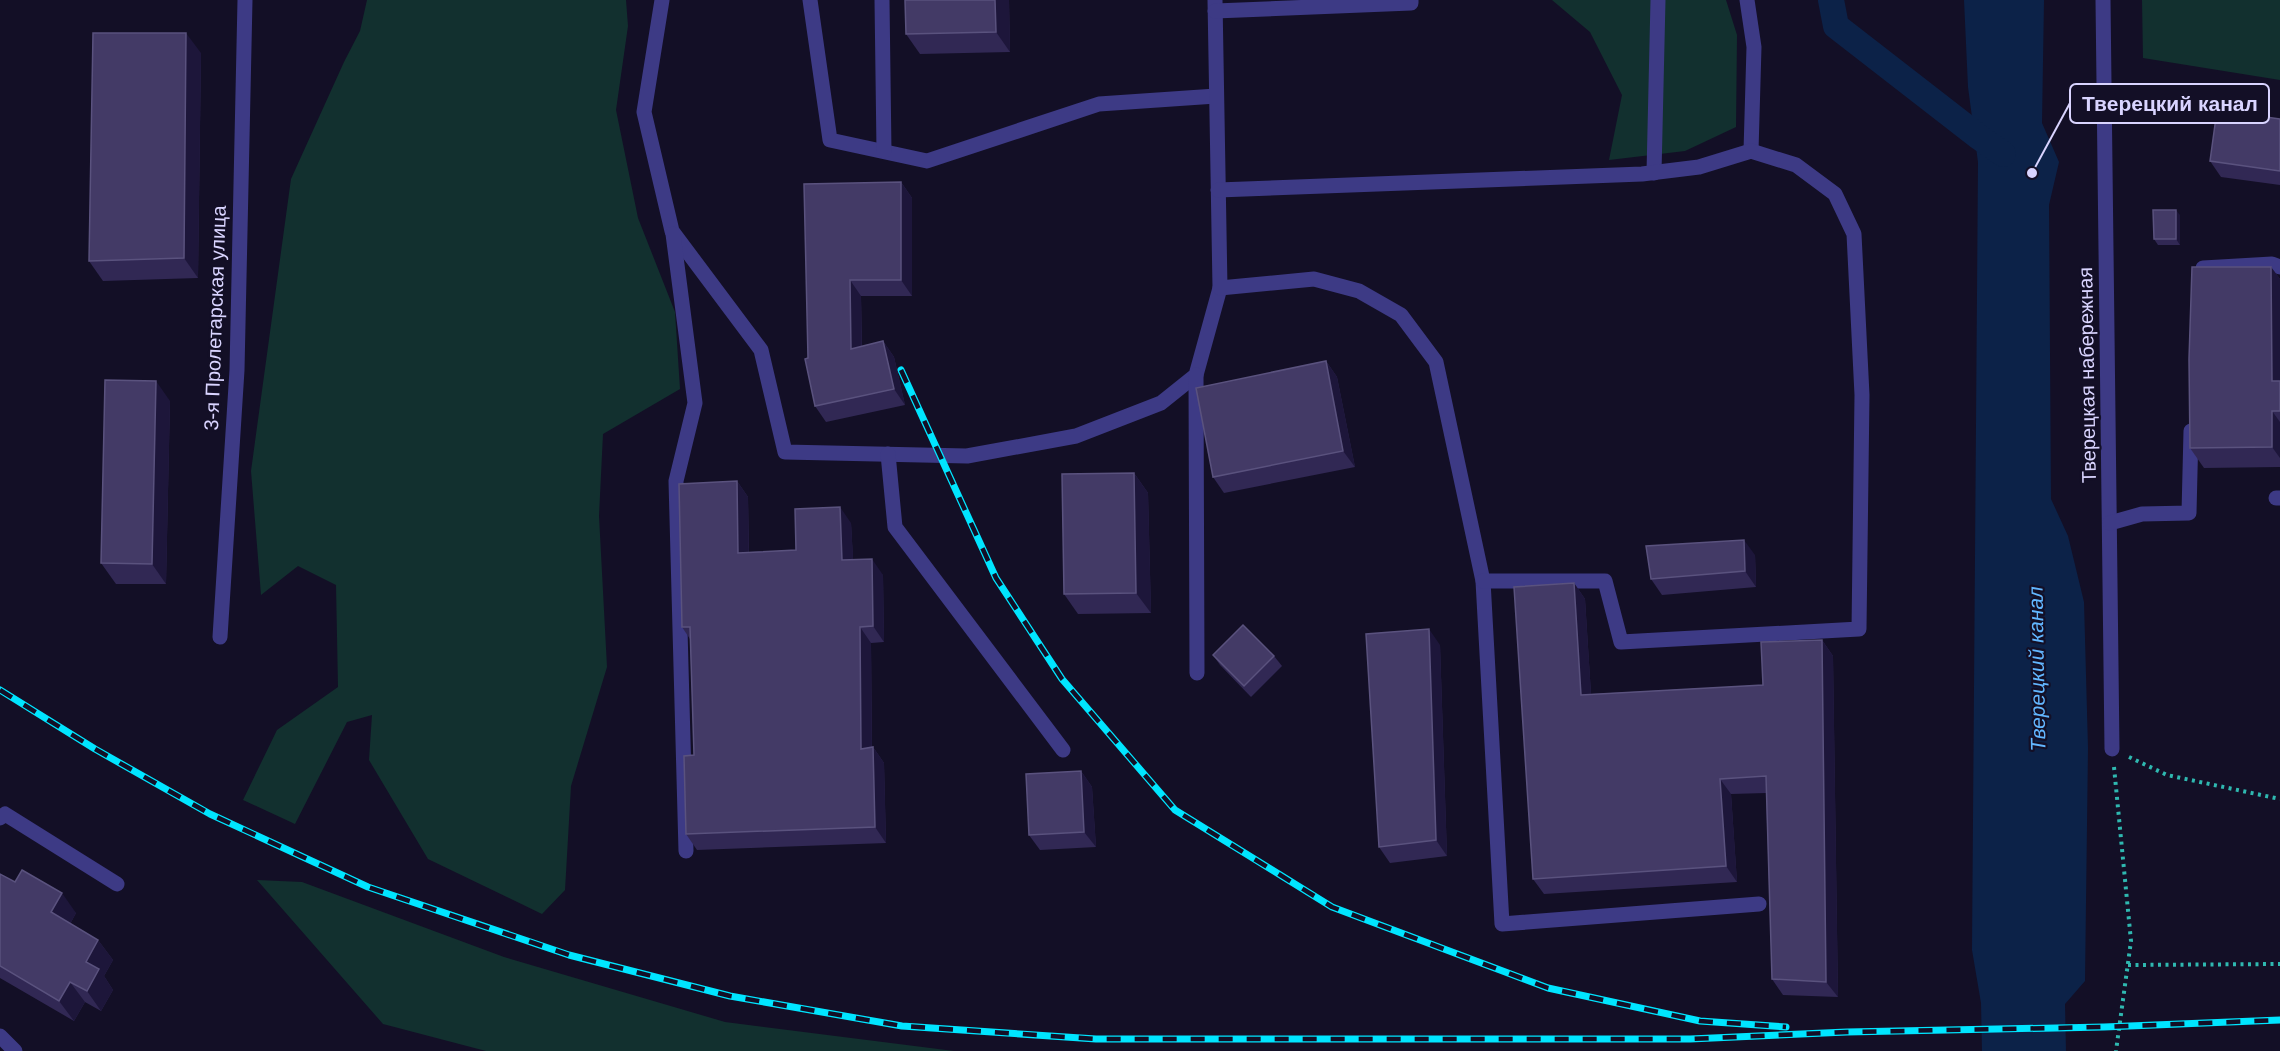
<svg xmlns="http://www.w3.org/2000/svg" width="2280" height="1051" font-family="Helvetica,sans-serif">
	<style>
		.green { fill: #12302f }
		.water { fill: #0c2248 }
		.lines { fill: none; stroke-linecap: round; stroke-linejoin: round }
		.canal { stroke: #0c2248; stroke-width: 26 }
		.path { stroke: #2fb8b0; stroke-width: 4; stroke-dasharray: 3 4.5; stroke-linecap: butt }
		.minor { stroke: #3d3a85; stroke-width: 15 }
		.rail-casing { stroke: #00e5ff; stroke-width: 7 }
		.rail { stroke: #130f26; stroke-width: 4.5; stroke-dasharray: 14; stroke-linecap: butt }
		.wall { fill: #312854 }
		.shaded-wall { fill: #1d163a }
		.building { fill: #433a66; stroke: #5a527e; stroke-width: 1.5 }
		.labels { text-anchor: middle; stroke-width: 4.5; stroke-linejoin: round; paint-order: stroke }
		.street-label { font-size: 20px; fill: #d9d4ff; stroke: #130f26 }
		.water-label { font-size: 21px; font-style: italic; fill: #62b6ff; stroke: #130f26 }
		.leader { fill: none; stroke: #d9d4ff; stroke-width: 2 }
		.callout-dot { fill: #d9d4ff; stroke: #130f26; stroke-width: 2 }
		.callout { fill: #130f26; stroke: #d9d4ff; stroke-width: 2 }
		.callout-label { font-size: 21px; text-anchor: middle; font-weight: bold; fill: #d9d4ff }
	</style>
	<rect width="100%" height="100%" fill="#130f26"/>
	<!-- green -->
	<g class="green">
		<polygon points="367,0 626,0 628,26 616,110 638,218 675,312 680,389 603,434 599,516 607,667 571,786 565,890 542,914 428,859 369,760 372,715 347,722 295,824 243,800 277,730 338,687 336,585 298,566 261,595 251,471 291,179 344,62 360,31"/>
		<polygon points="1552,0 1726,0 1737,35 1736,127 1685,151 1609,160 1622,95 1590,32"/>
		<polygon points="2142,0 2280,0 2280,80 2143,58"/>
		<polygon points="257,880 302,882 504,957 725,1022 954,1051 486,1051 383,1024"/>
	</g>
	<!-- water -->
	<polygon class="water" points="1964,0 2044,0 2042,123 2059,162 2049,205 2051,499 2068,536 2084,602 2088,748 2085,981 2065,1004 2066,1051 1982,1051 1981,1003 1972,950 1978,162 1968,87"/>
	<g class="lines">
		<!-- canal -->
		<polyline class="canal" points="1831,0 1836,26 1979,137 2003,154"/>
		<!-- path -->
		<g class="path">
			<polyline points="2129,757 2167,775 2280,799"/>
			<polyline points="2114,767 2131,941 2116,1051"/>
			<polyline points="2128,965 2280,964"/>
		</g>
		<!-- minor -->
		<g class="minor">
			<polyline points="662,0 644,112 672,231 761,350 785,452 967,456 1076,436 1161,403 1196,375 1220,288"/>
			<polyline points="810,0 830,140 927,161 1099,104 1216,96"/>
			<polyline points="882,0 884,151"/>
			<polyline points="1215,0 1220,288 1314,279 1359,291 1401,315 1436,362 1483,581 1502,924 1759,904"/>
			<polyline points="1747,0 1754,47 1751,151"/>
			<polyline points="2103,0 2112,749"/>
			<polyline points="1215,11 1411,3 1411,0"/>
			<polyline points="1654,173 1658,0"/>
			<polyline points="1218,190 1642,174 1699,167 1751,151 1796,165 1835,194 1854,234 1862,395 1859,629 1621,642 1605,581 1483,581"/>
			<polyline points="673,234 695,403 676,481 686,851"/>
			<polyline points="2203,268 2272,264 2280,267"/>
			<polyline points="1196,375 1197,673"/>
			<polyline points="888,454 895,527 1063,750"/>
			<polyline points="2276,498 2280,498"/>
			<polyline points="2110,523 2142,514 2189,513 2191,431"/>
			<polyline points="220,637 237,370 245,0"/>
			<polyline points="0,818 5,814 117,884"/>
			<polyline points="0,1036 15,1051"/>
		</g>
		<!-- rail casing -->
		<g class="rail-casing">
			<g id="rail">
				<polyline points="901,370 996,578 1062,679 1175,810 1332,907 1548,988 1700,1021 1786,1027"/>
				<polyline points="0,690 95,749 210,814 368,887 569,955 730,996 902,1026 1096,1039 1690,1039 1847,1032 2104,1027 2280,1020"/>
			</g>
		</g>
		<!-- rail -->
		<use href="#rail" class="rail"/>
	</g>
	<!-- wall -->
	<g class="wall">
		<polygon points="905,0 1009,0 1010,52 920,54 906,34"/>
		<polygon points="201,53 198,278 103,281 89,261"/>
		<polygon points="2280,119 2280,185 2221,177 2210,161"/>
		<polygon points="901,182 912,198 912,296 861,296 862,346 883,341 894,357 905,405 826,422 815,406 808,358"/>
		<polygon points="2180,215 2180,245 2158,245 2154,239"/>
		<polygon points="2271,267 2280,279 2280,467 2204,468 2190,448"/>
		<polygon points="1326,361 1337,377 1355,467 1224,493 1213,477"/>
		<polygon points="170,401 166,584 116,584 101,563"/>
		<polygon points="1134,473 1148,493 1151,613 1078,614 1064,594"/>
		<polygon points="737,481 748,497 749,552 796,550 851,523 853,559 883,575 884,642 871,643 872,747 873,747 884,763 886,843 697,850 686,834 694,755 690,639 682,627"/>
		<polygon points="1755,555 1756,587 1662,595 1651,579"/>
		<polygon points="1574,583 1585,599 1591,694 1763,685 1822,640 1833,656 1838,997 1783,995 1772,979 1766,793 1731,794 1737,882 1544,894 1533,879"/>
		<polygon points="1440,645 1447,856 1390,863 1379,847"/>
		<polygon points="1213,655 1274,656 1282,666 1251,697 1220,665"/>
		<polygon points="1081,771 1092,787 1096,847 1040,850 1029,835"/>
		<polygon points="0,874 15,882 76,913 70,924 98,940 113,960 104,976 113,990 101,1011 85,1002 74,1021 0,978"/>
	</g>
	<!-- shaded-wall -->
	<g class="shaded-wall">
		<polygon points="995,0 1009,0 1010,52 996,32"/>
		<polygon points="186,33 201,53 198,278 184,258"/>
		<polygon points="901,182 912,198 912,296 901,280"/>
		<polygon points="2176,210 2180,215 2180,245 2176,239"/>
		<polygon points="2271,267 2280,279 2280,392 2272,381"/>
		<polygon points="850,280 861,296 862,364 851,349"/>
		<polygon points="883,341 894,357 905,405 894,389"/>
		<polygon points="1326,361 1337,377 1355,467 1343,451"/>
		<polygon points="156,381 170,401 166,584 152,564"/>
		<polygon points="2272,411 2280,422 2280,458 2272,447"/>
		<polygon points="1134,473 1148,493 1151,613 1136,593"/>
		<polygon points="737,481 748,497 749,569 738,553"/>
		<polygon points="840,507 851,523 854,575 842,560"/>
		<polygon points="1744,540 1755,555 1756,587 1745,571"/>
		<polygon points="872,559 883,575 884,642 873,626"/>
		<polygon points="1574,583 1585,599 1592,710 1581,695"/>
		<polygon points="860,627 871,643 872,765 861,749"/>
		<polygon points="1429,629 1440,645 1447,856 1436,840"/>
		<polygon points="1822,640 1833,656 1838,997 1826,982"/>
		<polygon points="873,747 884,763 886,843 875,827"/>
		<polygon points="1081,771 1092,787 1096,847 1084,832"/>
		<polygon points="1720,779 1731,794 1737,882 1726,866"/>
		<polygon points="62,893 76,913 65,933 51,912"/>
		<polygon points="98,940 113,960 104,976 113,990 101,1011 87,991 86,962"/>
		<polygon points="70,982 85,1002 74,1021 59,1001"/>
	</g>
	<!-- building -->
	<g class="building">
		<polygon points="905,0 995,0 996,32 906,34"/>
		<polygon points="93,33 186,33 184,258 89,261"/>
		<polygon points="2217,110 2280,119 2280,171 2210,161"/>
		<polygon points="901,182 901,280 850,280 851,349 883,341 894,389 815,406 805,359 808,358 804,184"/>
		<polygon points="2153,210 2176,210 2176,239 2154,239"/>
		<polygon points="2192,267 2271,267 2272,381 2280,381 2280,411 2272,411 2272,447 2190,448 2189,359"/>
		<polygon points="1326,361 1343,451 1213,477 1196,388"/>
		<polygon points="105,380 156,381 152,564 101,563"/>
		<polygon points="1134,473 1136,593 1064,594 1062,474"/>
		<polygon points="737,481 738,553 796,550 795,509 840,507 842,560 872,559 873,626 860,627 861,749 873,747 875,827 686,834 684,756 694,755 690,627 682,627 679,484"/>
		<polygon points="1744,540 1745,571 1651,579 1646,546"/>
		<polygon points="1574,583 1581,695 1763,685 1761,642 1822,640 1826,982 1772,979 1766,776 1720,779 1726,866 1533,879 1514,587"/>
		<polygon points="1243,625 1274,656 1244,686 1213,655"/>
		<polygon points="1429,629 1436,840 1379,847 1366,634"/>
		<polygon points="1081,771 1084,832 1029,835 1026,774"/>
		<polygon points="22,870 62,893 51,912 98,940 86,962 99,969 87,991 70,982 59,1001 0,966 0,874 15,882"/>
	</g>
	<g class="labels">
		<!-- street labels -->
		<g class="street-label">
			<text transform="translate(215 318) rotate(-88)" y="7">3-я Пролетарская улица</text>
			<text transform="translate(2087 375) rotate(-91)" y="7">Тверецкая набережная</text>
		</g>
		<!-- water labels -->
		<g class="water-label">
			<text transform="translate(2037 669) rotate(-91)" y="7">Тверецкий канал</text>
		</g>
	</g>
	<!-- callouts -->
	<path class="leader" d="M2032 173L2070 103"/>
	<circle class="callout-dot" cx="2032" cy="173" r="6"/>
	<rect class="callout" x="2070" y="84" width="199" height="39" rx="6"/>
	<g class="callout-label">
		<text x="2170" y="111">Тверецкий канал</text>
	</g>
</svg>
